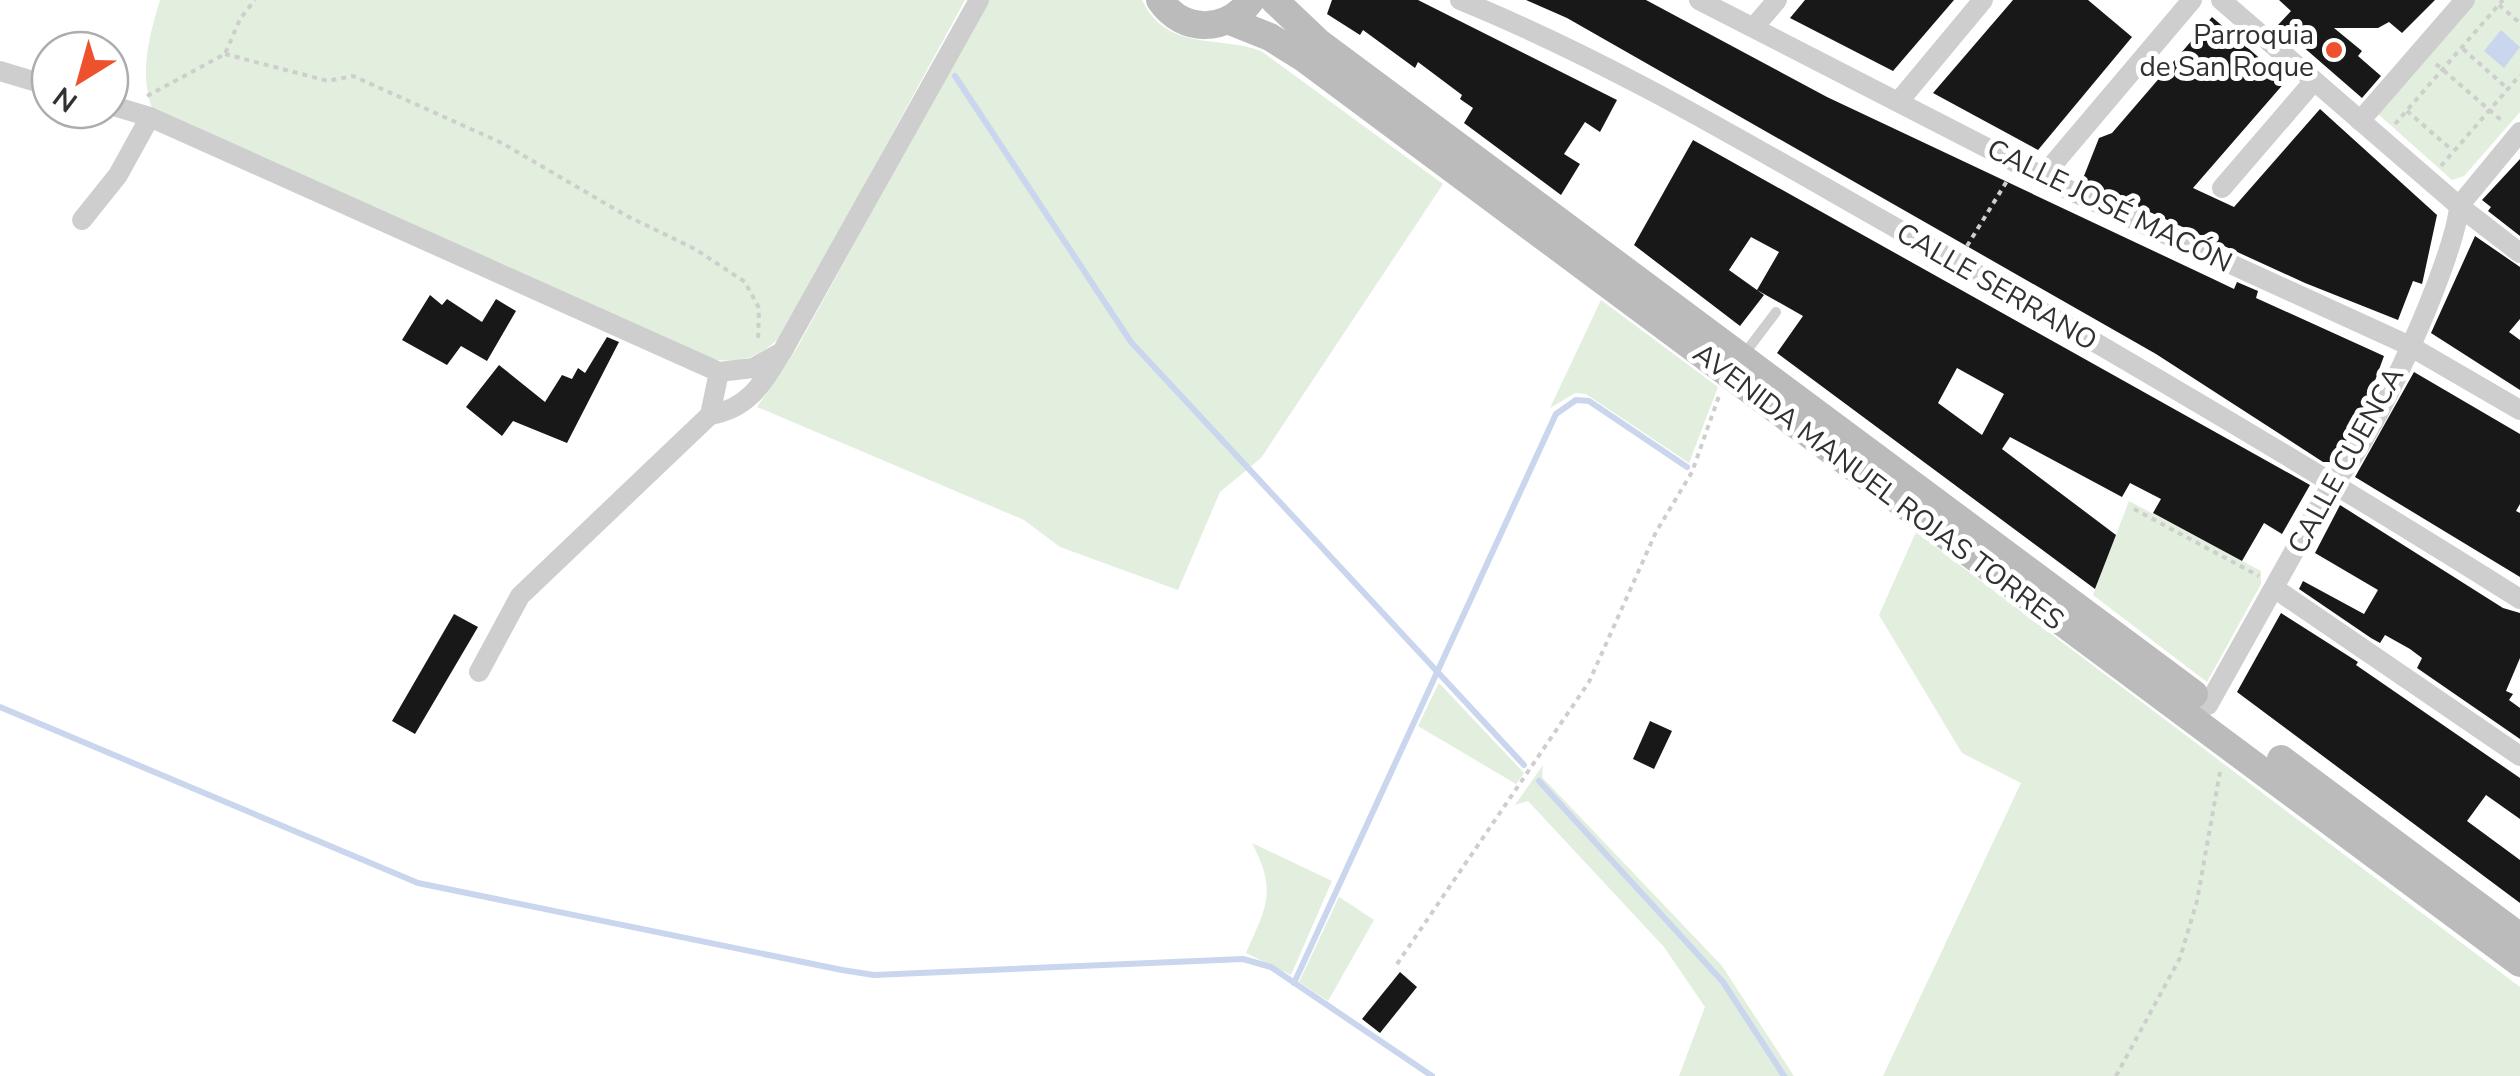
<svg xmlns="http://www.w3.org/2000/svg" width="2520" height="1076" font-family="'Nunito Sans',sans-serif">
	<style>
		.green { fill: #e2eede }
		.water { fill: #cad6ee }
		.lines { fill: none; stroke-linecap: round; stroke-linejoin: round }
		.stream { stroke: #cad6ee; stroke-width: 6 }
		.building { fill: #181818; fill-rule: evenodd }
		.path { stroke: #cecece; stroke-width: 4; stroke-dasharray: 5 5; stroke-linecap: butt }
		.lane { stroke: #cecece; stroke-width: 10 }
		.street { stroke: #cecece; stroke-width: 20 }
		.secondary { stroke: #bbb; stroke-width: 28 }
		.poi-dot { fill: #ed522d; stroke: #fff; stroke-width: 4 }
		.labels { text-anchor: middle; stroke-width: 10; stroke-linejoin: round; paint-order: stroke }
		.poi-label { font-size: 28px; fill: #313131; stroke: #fff; text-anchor: end }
		.street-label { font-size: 28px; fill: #313131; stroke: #fff }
	</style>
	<rect width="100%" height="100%" fill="#fff"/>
	<!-- green -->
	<g class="green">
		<path d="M160 0H965L784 333C759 360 736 365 701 357L151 106C140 69 149 37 160 0Z"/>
		<path d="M988 0H1142C1167 52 1217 35 1261 51L1443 184 1261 458 1220 492 1178 590 1060 547 1024 520 757 407 797 348Z"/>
		<polygon points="2474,0 2520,0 2520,112 2464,176 2452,180 2377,113"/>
		<polygon points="1601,300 1718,387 1689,463 1586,394 1575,393 1550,408"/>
		<polygon points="2129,501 2261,571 2261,584 2207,682 2093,595"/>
		<polygon points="1916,532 2520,987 2520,1076 1883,1076 2021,783 1962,753 1879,615"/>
		<polygon points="1439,683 1524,773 1516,784 1418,726"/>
		<polygon points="1543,765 1542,777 1722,966 1794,1076 1679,1076 1705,1007 1664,947 1528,801 1515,805"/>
		<path d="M1252 843 1332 881 1291 975 1246 953C1267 906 1277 891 1252 843Z"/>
		<polygon points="1339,897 1374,920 1328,1001 1299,982"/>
	</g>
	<!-- water -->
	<polygon class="water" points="2501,30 2520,47 2504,68 2484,51"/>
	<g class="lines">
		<!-- stream -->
		<g class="stream">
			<polyline points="955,76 1131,342 1524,765"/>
			<polyline points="0,707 418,883 842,970 874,975 1243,959 1271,967 1432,1076"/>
			<polyline points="1539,781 1723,982 1784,1076"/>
			<polyline points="1294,983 1556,414 1576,400 1589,401 1687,467"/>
		</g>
	</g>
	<!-- building -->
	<g class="building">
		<polygon points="1332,0 1418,0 1617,100 1600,132 1585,122 1564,154 1580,164 1561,195 1464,123 1473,108 1460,99 1462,95 1418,62 1415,68 1363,30 1360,35 1327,14"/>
		<polygon points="1526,0 1646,0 1827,97 2211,278 2234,289 2237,282 2258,291 2256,298 2384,356 2365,408 2338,455 2331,462 2323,462 2156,354 1567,18"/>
		<polygon points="1805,0 1954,0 1893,71 1790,18"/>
		<polygon points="2013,0 2088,0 2132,37 2038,150 1933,93"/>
		<polygon points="2279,0 2435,0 2402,33 2389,22 2378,28 2334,28 2362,51 2358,56 2381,76 2362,98 2278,25 2291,11"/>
		<polygon points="2212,17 2286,81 2193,188 2234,207 2320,109 2437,215 2423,280 2422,284 2413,281 2398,320 2305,283 2082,181 2099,138 2112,133"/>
		<path d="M1693 140 2310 485 2282 534 2264 523 2242 561 2153 513 2161 499 2130 483 2122 497 2010 437 2002 449 2116 535 2095 589 1777 353 1803 316 1757 290 1779 252 1751 237 1729 270 1764 295 1740 326 1634 245ZM1957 368 2004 394 1982 435 1938 403Z"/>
		<polygon points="2520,159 2520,236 2488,211 2491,207 2482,200"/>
		<polygon points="2475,236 2520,267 2520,319 2509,332 2520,340 2520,390 2431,333"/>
		<polygon points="430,295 442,305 447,299 482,322 496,299 516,311 487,361 461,346 447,365 402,340"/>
		<polygon points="607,337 619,342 567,443 513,421 502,436 466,407 499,365 545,402 562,375 572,379 578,368 585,373"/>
		<polygon points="2414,372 2520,434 2520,504 2516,511 2520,513 2520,577 2355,477"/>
		<polygon points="2340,505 2503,608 2520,613 2520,658 2506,691 2513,694 2509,700 2520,708 2520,739 2417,668 2422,658 2410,649 2385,635 2380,643 2371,638 2299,589 2303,581 2364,614 2378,590 2315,553"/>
		<polygon points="2281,613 2358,662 2356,665 2520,778 2520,819 2486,795 2467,821 2520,860 2520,903 2237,692"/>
		<polygon points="454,614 478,627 415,734 392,721"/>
		<polygon points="1650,721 1672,731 1654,769 1633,759"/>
		<polygon points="1400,972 1417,987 1380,1033 1362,1019"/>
	</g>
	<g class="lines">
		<!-- path -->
		<g class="path">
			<polyline points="2499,5 2520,23"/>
			<polyline points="2463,49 2508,89"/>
			<polyline points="225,54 328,81 353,76 502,143 625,215 695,249 745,282 759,308 758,343"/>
			<polyline points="2436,64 2501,120"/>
			<polyline points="147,96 225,54 240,19 255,0"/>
			<polyline points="2407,111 2452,150"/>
			<polyline points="2395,124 2503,0"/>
			<polyline points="2441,166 2520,75"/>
			<polyline points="1967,246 2007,181"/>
			<polyline points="2134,509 2259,576"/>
			<polyline points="1397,964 1589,682 1656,532 1692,472 1719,396"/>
			<polyline points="2116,1076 2180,958 2197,901 2220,772"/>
		</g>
		<!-- lane -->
		<polyline class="lane" points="1742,357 1776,312"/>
		<!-- street -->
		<g class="street">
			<path d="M1460 0C1612 62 1753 147 1896 228 2106 347 2315 470 2520 599"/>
			<polyline points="1699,0 2071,191 2408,345 2520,410"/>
			<polyline points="2221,0 2459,206 2520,253"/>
			<polyline points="1754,27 1777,0"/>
			<polyline points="0,71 50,86"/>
			<polyline points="1899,101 1983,0"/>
			<polyline points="110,105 150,117 719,372 753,368 782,352 979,0"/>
			<polyline points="2360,121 2465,0"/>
			<polyline points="2044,175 2192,0"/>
			<polyline points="2222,188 2314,81"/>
			<polyline points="2459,206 2520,132"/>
			<polyline points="82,220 118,175 150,117"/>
			<path d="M710 415C747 409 761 386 780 355"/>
			<polyline points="2274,588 2520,756"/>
			<polyline points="479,672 520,596 710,415 719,372"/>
			<path d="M2208 705 2333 482C2370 449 2456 257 2459 206"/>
		</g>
		<!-- secondary -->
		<g class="secondary">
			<path d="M1160 0C1183 34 1227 33 1251 0"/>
			<polyline points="1274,0 1318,42 2194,694"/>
			<polyline points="1230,21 1270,37 1305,59 2520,963"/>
			<polyline points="2281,759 2520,937"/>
		</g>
	</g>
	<!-- markers -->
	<circle class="poi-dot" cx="2334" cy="50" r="10"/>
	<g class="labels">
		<!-- poi labels -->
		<g class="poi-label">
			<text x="2314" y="44">Parroquia<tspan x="2314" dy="32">de San Roque</tspan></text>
		</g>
		<!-- street labels -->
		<g class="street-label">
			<text transform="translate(2110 205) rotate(26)" y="10">CALLE JOSÉ MACÓN</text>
			<text transform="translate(1997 286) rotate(30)" y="10">CALLE SERRANO</text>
			<text transform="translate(2345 460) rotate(-61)" y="10">CALLE CUENCA</text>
			<text transform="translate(1879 486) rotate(37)" y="10">AVENIDA MANUEL ROJAS TORRES</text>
		</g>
	</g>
	<!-- north arrow -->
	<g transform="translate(80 80) rotate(217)"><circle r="48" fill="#ffffff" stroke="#adadad" stroke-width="2.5"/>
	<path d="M0-8L18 38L0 25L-18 38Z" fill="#ed522d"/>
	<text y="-15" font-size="28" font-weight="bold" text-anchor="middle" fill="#313131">N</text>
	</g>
</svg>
